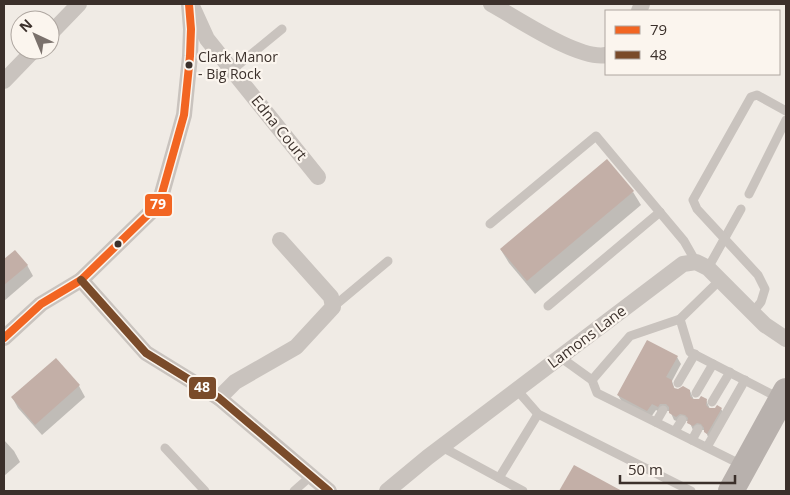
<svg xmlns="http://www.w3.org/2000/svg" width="790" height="495" font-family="'Open Sans',sans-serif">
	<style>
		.shadow { fill: #0003 }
		.building { fill: #c3afa7 }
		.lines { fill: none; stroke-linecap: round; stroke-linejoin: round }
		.lane { stroke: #c9c3be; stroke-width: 9 }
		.street { stroke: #c9c3be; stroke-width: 16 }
		.primary { stroke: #b8b1ad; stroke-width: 26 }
		.bus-1-casing { stroke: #fbf5ee; stroke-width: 11 }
		.bus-2-casing { stroke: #fbf5ee; stroke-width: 11 }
		.bus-1 { stroke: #f26522; stroke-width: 8 }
		.bus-2 { stroke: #7a4b2a; stroke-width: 8 }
		.bus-dot { fill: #3b302b; stroke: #fbf5ee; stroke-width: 2 }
		.labels { text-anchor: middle; stroke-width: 4.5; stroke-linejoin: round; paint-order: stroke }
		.bus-label { font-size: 14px; fill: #3b302b; stroke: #fbf5ee; text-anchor: start }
		.street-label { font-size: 15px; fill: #3b302b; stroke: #fbf5ee }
		.line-badge { stroke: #fbf5ee; stroke-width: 2 }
		.badge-label { font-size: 14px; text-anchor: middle; font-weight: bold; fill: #fff }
	</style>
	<rect width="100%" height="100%" fill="#f0ebe5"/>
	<!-- shadow -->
	<g class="shadow">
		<polygon points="633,192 641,205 535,294 509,263 501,250"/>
		<polygon points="15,251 27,265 33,276 4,301 4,261"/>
		<polygon points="677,357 681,364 672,381 675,390 690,391 694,400 706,400 710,409 721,409 725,415 709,439 705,430 693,430 689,421 684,421 681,423 674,420 670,411 664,411 662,413 656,410 651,417 622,402 618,395"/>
		<polygon points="56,359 79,386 85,397 42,435 18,408 12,397"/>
		<polygon points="4,440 14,451 20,462 4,476"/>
		<polygon points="574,467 620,491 561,491"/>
	</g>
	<!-- building -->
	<g class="building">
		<polygon points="607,159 634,191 527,281 500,249"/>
		<polygon points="15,250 28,265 4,285 4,259"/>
		<polygon points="647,340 678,356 666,377 672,380 672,383 674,388 678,389 683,386 690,390 690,396 693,399 699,399 701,396 707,399 706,405 709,408 715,408 717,405 722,408 707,434 704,432 704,428 701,424 697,423 693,426 687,423 688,418 685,415 680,414 676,417 669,413 669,407 666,404 660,404 658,407 652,404 647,411 617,395"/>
		<polygon points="56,358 80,385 35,425 11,397"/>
		<polygon points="574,465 622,491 559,491"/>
	</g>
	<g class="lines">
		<!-- lane -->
		<g class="lane">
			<polyline points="232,70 282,29"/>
			<polyline points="749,194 786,120"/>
			<polyline points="490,224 596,136 684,241 696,262"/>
			<polyline points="708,268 741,209"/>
			<polyline points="548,306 660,212"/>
			<polyline points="333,307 388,261"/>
			<polyline points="752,313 761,302 765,289 758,275 697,209 693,200 751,97 757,95 786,111"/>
			<polyline points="680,319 690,352 779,398"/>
			<polyline points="560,357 592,380 597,393 742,465"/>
			<polyline points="592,380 630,336 680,319 720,280"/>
			<polyline points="678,383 695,354"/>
			<polyline points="517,390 538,414 691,491"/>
			<polyline points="696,393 713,364"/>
			<polyline points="712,402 730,372"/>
			<polyline points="656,422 663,410"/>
			<polyline points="675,431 682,420"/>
			<polyline points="692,440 698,429"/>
			<polyline points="442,447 523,491"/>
			<polyline points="707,447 745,380"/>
			<polyline points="165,448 205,491"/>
			<polyline points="499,478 538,414"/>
			<polyline points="294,491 311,476"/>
		</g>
		<!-- street -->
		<g class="street">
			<path d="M491 4C517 18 578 60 606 55"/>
			<polyline points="192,6 207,39 318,177"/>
			<polyline points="639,11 642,4"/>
			<polyline points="50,34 79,4"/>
			<polyline points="4,81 34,50"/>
			<polyline points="81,280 146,353 219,398 329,491"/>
			<polyline points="4,338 41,304 81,280 159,204 184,115 190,56 191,29 189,4"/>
			<polyline points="219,398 235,382 296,347 333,307 331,297 280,240"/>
			<polyline points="387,491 428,457 683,264 696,262 708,268 765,325 786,339"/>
		</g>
		<!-- primary -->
		<polyline class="primary" points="731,491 786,391"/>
		<!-- bus-1 casing -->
		<g class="bus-1-casing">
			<polyline id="bus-1" points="4,338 41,304 81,280 159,204 184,115 190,56 191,29 189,4"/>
		</g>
		<!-- bus-2 casing -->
		<g class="bus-2-casing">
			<polyline id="bus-2" points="81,280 146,353 219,398 329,491"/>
		</g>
		<!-- bus-1 -->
		<use href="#bus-1" class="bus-1"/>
		<!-- bus-2 -->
		<use href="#bus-2" class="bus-2"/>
	</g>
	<!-- markers -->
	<g class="bus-dot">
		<circle cx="189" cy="65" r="4.5"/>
		<circle cx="118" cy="244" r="4.5"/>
	</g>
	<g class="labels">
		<!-- bus labels -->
		<g class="bus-label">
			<text x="198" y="62">Clark Manor<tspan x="198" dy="17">- Big Rock</tspan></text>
		</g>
		<!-- street labels -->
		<g class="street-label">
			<text transform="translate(279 128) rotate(51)" y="5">Edna Court</text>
			<text transform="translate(587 337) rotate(-37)" y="5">Lamons Lane</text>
		</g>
	</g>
	<g class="line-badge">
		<rect x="144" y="193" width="29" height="24" rx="5" fill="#f26522"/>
		<rect x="188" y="376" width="29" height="24" rx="5" fill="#7a4b2a"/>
	</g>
	<g class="badge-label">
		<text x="158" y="209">79</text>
		<text x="202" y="392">48</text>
	</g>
	<!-- border -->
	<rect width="790" height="495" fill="none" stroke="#3b302b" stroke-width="10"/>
	<!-- legend -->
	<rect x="605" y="10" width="175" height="65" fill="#fbf5ee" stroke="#aea6a0"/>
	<rect x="615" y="26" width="25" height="8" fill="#f26522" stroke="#aea6a0"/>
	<text x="650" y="35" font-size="15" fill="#3b302b">79</text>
	<rect x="615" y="51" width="25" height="8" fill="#7a4b2a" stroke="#aea6a0"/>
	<text x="650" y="60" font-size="15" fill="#3b302b">48</text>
	<!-- north arrow -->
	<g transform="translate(35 35) rotate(316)"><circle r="24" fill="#fbf5ee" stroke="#aea6a0"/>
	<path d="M0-4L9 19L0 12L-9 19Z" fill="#7a716c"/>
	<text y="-8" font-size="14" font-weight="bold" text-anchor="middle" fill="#3b302b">N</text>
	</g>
	<!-- scale -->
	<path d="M620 475v8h115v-8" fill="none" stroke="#3b302b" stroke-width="2.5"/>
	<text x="628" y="475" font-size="15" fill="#3b302b" stroke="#fbf5ee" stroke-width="4" paint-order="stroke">50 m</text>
</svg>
